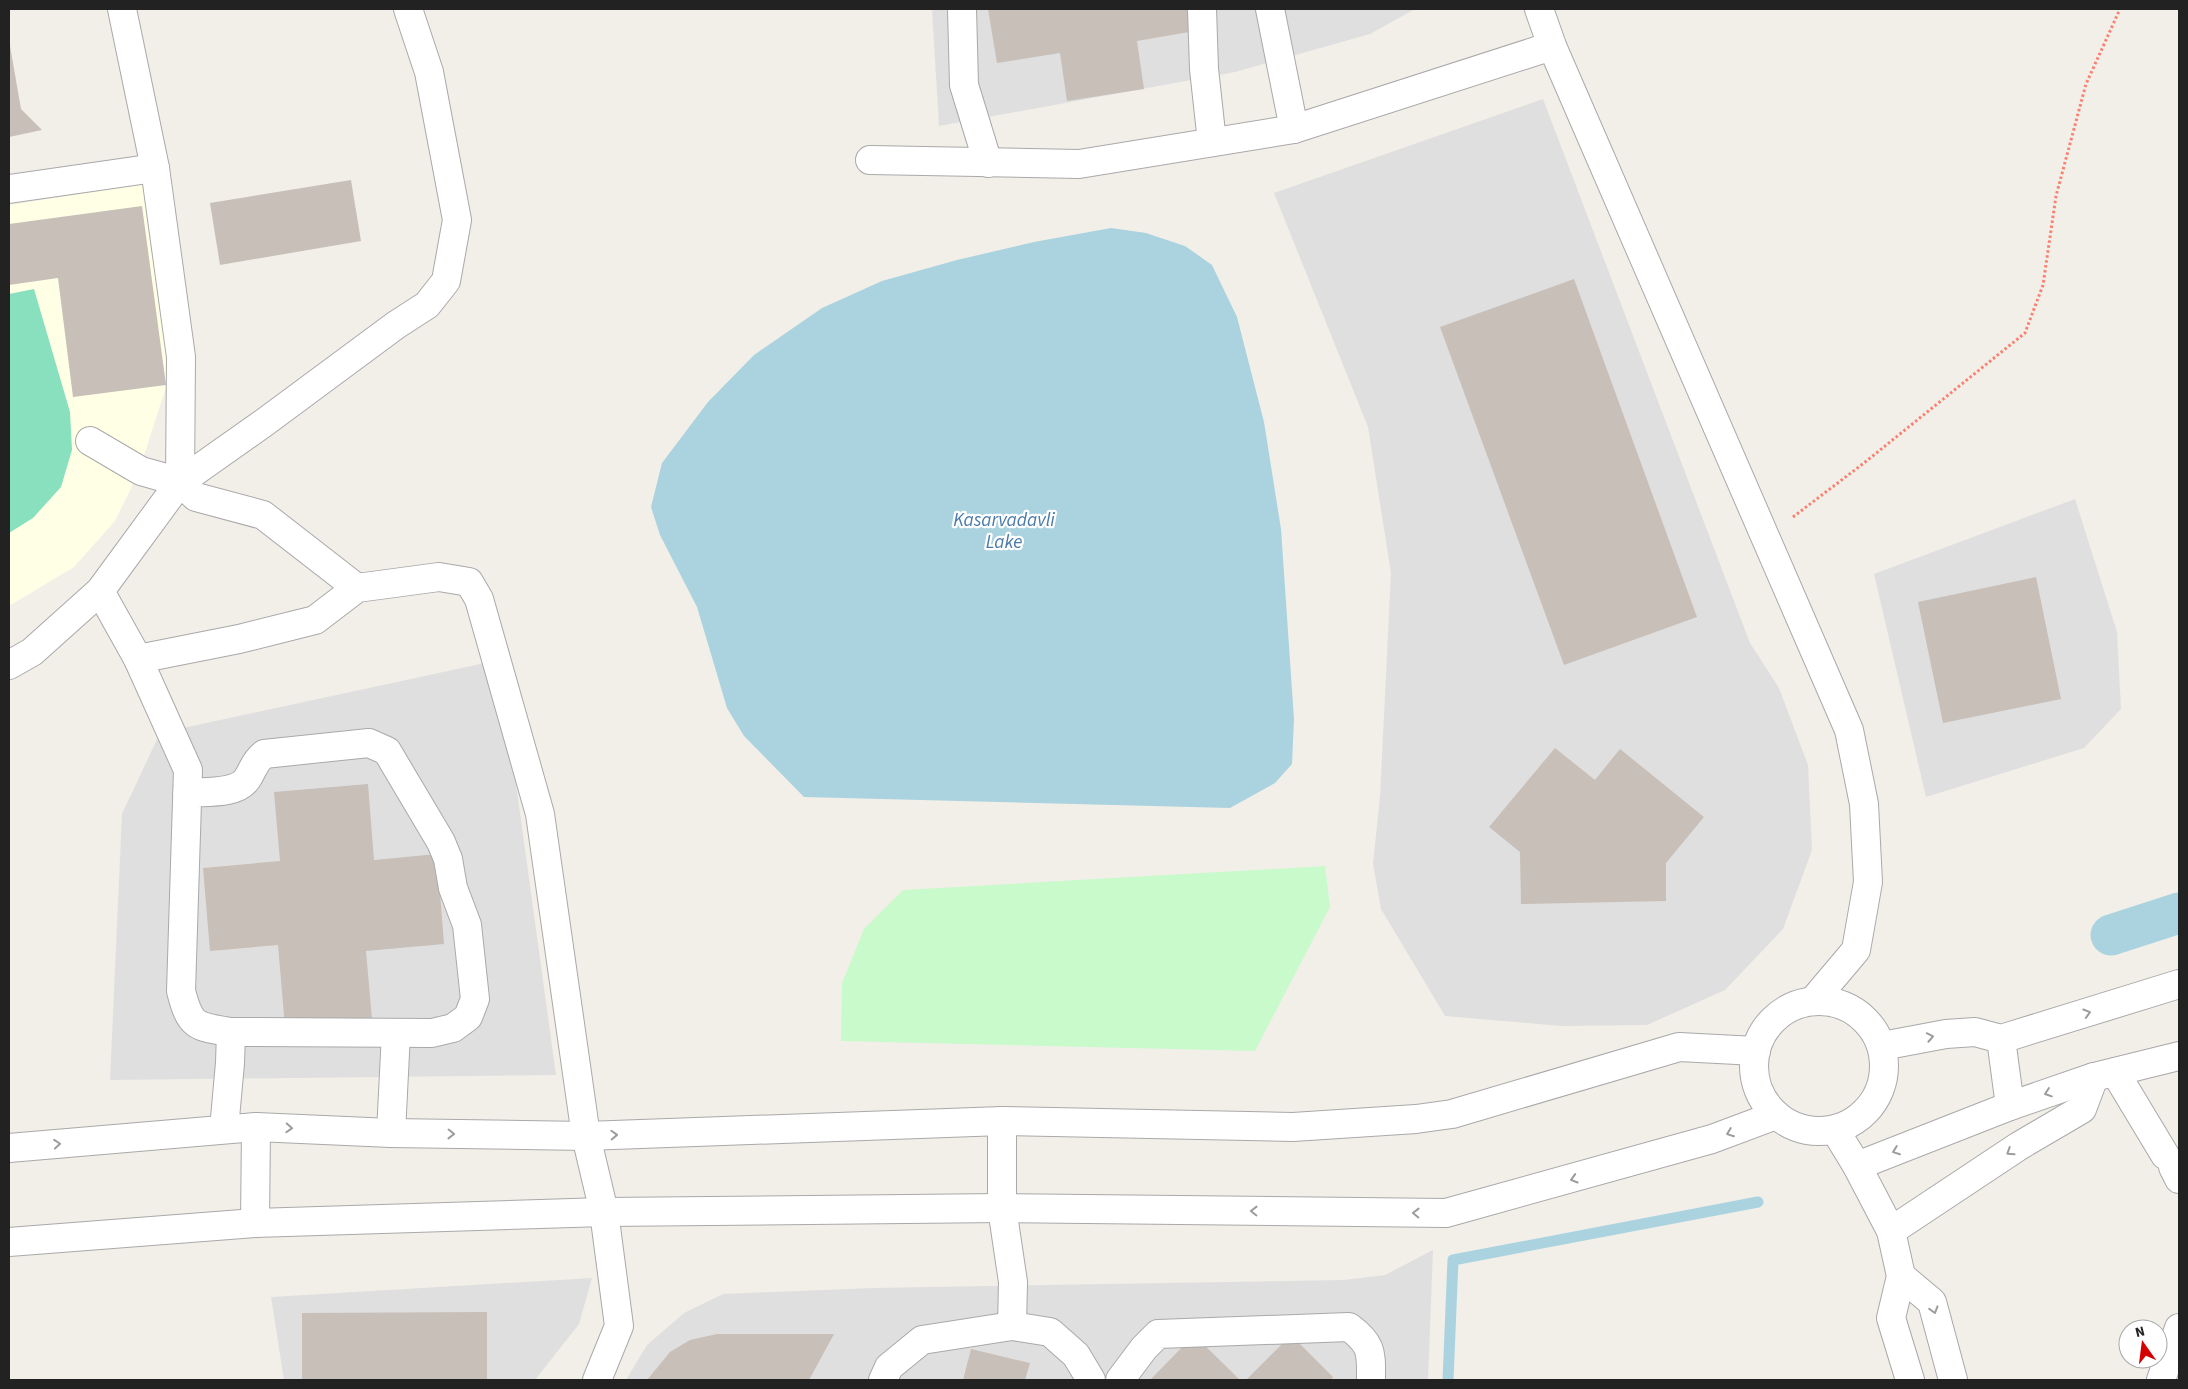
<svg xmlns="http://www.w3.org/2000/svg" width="2188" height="1389" font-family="'Source Sans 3',sans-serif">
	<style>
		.residential { fill: #e0dfdf }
		.education { fill: #ffffe5 }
		.park { fill: #c8facc }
		.pitch { fill: #88e0be }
		.water { fill: #aad3df }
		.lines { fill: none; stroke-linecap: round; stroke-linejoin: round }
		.stream { stroke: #aad3df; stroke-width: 11 }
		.canal { stroke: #aad3df; stroke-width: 41 }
		.building { fill: #c7bfb8 }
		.minor-casing { stroke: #a9a9a9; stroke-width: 30 }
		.path { stroke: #fa8072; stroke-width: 3; stroke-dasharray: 2.5 2.5; stroke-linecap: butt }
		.minor { stroke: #fff; stroke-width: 28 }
		.oneway { stroke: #9c9c9c }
		.labels { text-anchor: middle; stroke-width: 4.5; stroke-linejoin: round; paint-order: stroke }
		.water-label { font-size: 19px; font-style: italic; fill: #4a7aab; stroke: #fff }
	</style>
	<rect width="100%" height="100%" fill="#f2efe9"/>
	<!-- residential -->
	<g class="residential">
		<polygon points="932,9 1415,9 1370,34 1235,72 939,126"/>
		<polygon points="1543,99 1750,643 1779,688 1808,765 1812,850 1783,929 1725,990 1647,1025 1562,1026 1445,1016 1381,909 1373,864 1380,797 1391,573 1368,427 1274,193"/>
		<polygon points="2075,499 2117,632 2121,709 2084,748 1926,797 1874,574"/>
		<polygon points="499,660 556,1075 110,1080 122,814 160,733"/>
		<polygon points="1433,1250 1428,1380 626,1380 647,1345 684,1313 723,1294 872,1288 1344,1280 1385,1275"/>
		<polygon points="592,1278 579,1324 535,1380 284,1380 271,1297"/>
	</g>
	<!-- education -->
	<polygon class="education" points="145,184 166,309 168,381 138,474 115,521 74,567 9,606 9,205"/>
	<!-- park -->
	<polygon class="park" points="1325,866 1330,907 1255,1051 841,1041 842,983 864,929 903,890"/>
	<!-- pitch -->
	<polygon class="pitch" points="34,289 70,412 72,450 61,487 33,518 9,533 9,294"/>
	<!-- water -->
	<polygon class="water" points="1111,228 1146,233 1185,246 1212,265 1237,317 1264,422 1281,529 1294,719 1292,764 1275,783 1230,808 804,797 744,736 727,708 697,607 660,535 651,507 662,463 708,402 754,355 822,308 882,281 957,260 1034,242"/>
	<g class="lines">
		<!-- stream -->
		<polyline class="stream" points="1448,1380 1453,1260 1758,1202"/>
		<!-- canal -->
		<polyline class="canal" points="2111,935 2179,913"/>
	</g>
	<!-- building -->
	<g class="building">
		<polygon points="988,9 1192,9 1195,31 1137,41 1144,89 1067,101 1060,53 997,63"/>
		<polygon points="9,40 21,109 42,130 9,137"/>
		<polygon points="351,180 361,241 220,265 210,203"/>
		<polygon points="142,206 166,385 73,397 58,278 9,285 9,224"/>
		<polygon points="1574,279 1697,617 1564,665 1440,327"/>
		<polygon points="2036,577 2061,699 1943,723 1918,602"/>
		<polygon points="1555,748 1595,780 1620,749 1704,817 1666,863 1666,901 1521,904 1520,852 1489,827"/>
		<polygon points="368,784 374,860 437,854 444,944 366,951 372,1019 285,1027 278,945 210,951 203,868 280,861 274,792"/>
		<polygon points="487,1312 487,1380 302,1380 302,1313"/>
		<polygon points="717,1334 834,1334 809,1380 647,1380 670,1352 690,1340"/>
		<polygon points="1194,1335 1240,1380 1150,1380"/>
		<polygon points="1291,1335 1333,1377 1331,1380 1246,1380"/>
		<polygon points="971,1349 1030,1363 1025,1380 963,1380"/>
	</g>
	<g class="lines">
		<!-- minor casing -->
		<g class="minor-casing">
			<g id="minor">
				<polyline points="122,9 155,168 181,357 180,482"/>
				<polyline points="962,9 964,85 988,163"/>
				<polyline points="1202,9 1204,69 1212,142"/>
				<polyline points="1270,9 1294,129"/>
				<polyline points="1539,9 1552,46 1849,730 1864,804 1868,882 1856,950 1813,1001"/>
				<polyline points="870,160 1079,164 1294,129 1552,46"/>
				<polyline points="9,189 155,168"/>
				<polyline points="90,441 141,471 180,482 196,497 263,515 357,588"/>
				<path d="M100 591 138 659 188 770 181 991C190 1026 195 1027 231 1032L432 1033 453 1028 468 1017 475 999 467 925 453 888 448 859 441 842 387 751 369 743 264 754C253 763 254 769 247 779 236 795 204 791 187 793"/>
				<polyline points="138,659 239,639 315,620 357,588 439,577 469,582 479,599 540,814 586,1136 604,1212 619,1326 597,1380"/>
				<polyline points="9,665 32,652 100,591 180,482 265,422 396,325 427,305 446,281 457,220 429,72 408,9"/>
				<circle cx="1819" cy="1066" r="65"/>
				<polyline points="2001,1039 2010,1106"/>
				<polyline points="1882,1046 1946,1034 1975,1032 2001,1039 2179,984"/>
				<polyline points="2115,1072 2165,1155"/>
				<polyline points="1002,1121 1002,1208 1013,1282 1012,1326"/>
				<polyline points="224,1129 230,1063 231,1032"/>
				<polyline points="1835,1130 1857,1166 1891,1231 1901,1276 1891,1318 1910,1380"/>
				<polyline points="391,1133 396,1033"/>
				<polyline points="9,1148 256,1127 391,1133 586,1136 1002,1121 1293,1127 1416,1119 1452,1114 1679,1047 1756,1051"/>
				<polyline points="1857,1166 2010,1106 2094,1077 2179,1056"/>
				<polyline points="2173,1167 2179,1179"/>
				<polyline points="255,1223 256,1127"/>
				<polyline points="1891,1231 2019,1146 2082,1109 2094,1077"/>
				<polyline points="9,1242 255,1223 604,1212 1002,1208 1446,1213 1712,1139 1776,1115"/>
				<polyline points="1901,1276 1932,1302 1953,1380"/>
				<polyline points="883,1380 889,1367 922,1340 1012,1326 1050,1332 1076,1355 1091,1380"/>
				<path d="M1120 1380 1144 1348 1158 1334 1349 1327C1373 1345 1371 1353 1371 1380"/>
				<polyline points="2161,1380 2179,1328"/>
			</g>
		</g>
		<!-- path -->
		<polyline class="path" points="1793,517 1864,463 2025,333 2043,285 2056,196 2086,84 2120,9"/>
		<!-- minor -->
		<use href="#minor" class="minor"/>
	</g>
	<!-- one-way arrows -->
	<defs><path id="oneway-chevron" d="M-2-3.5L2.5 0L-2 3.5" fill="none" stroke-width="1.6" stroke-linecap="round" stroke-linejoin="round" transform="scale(1.25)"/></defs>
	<g class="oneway">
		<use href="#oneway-chevron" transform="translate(2087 1013) rotate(-17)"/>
		<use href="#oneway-chevron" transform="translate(1930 1037) rotate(-11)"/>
		<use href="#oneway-chevron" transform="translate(2048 1093) rotate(161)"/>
		<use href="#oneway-chevron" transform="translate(289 1128) rotate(3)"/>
		<use href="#oneway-chevron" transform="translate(1730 1133) rotate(159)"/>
		<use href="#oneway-chevron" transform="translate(451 1134) rotate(1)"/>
		<use href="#oneway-chevron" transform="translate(614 1135) rotate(-2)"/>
		<use href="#oneway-chevron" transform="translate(57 1144) rotate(-5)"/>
		<use href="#oneway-chevron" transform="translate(1896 1151) rotate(159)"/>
		<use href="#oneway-chevron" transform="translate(2010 1152) rotate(147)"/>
		<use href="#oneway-chevron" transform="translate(1574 1179) rotate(164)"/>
		<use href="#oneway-chevron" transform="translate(1254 1211) rotate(-179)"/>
		<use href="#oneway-chevron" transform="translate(1416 1213) rotate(-179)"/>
		<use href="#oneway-chevron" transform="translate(1934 1310) rotate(74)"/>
	</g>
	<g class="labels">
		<!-- water labels -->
		<g class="water-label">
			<text x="1004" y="526">Kasarvadavli<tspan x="1004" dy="22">Lake</tspan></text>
		</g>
	</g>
	<!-- border -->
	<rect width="2188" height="1389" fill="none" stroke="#222222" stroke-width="20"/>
	<!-- north arrow -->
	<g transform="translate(2143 1344) rotate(346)"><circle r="24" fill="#ffffff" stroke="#a7a7a7"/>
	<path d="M0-4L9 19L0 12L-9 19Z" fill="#d40000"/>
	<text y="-8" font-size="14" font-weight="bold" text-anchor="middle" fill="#222222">N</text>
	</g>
</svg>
